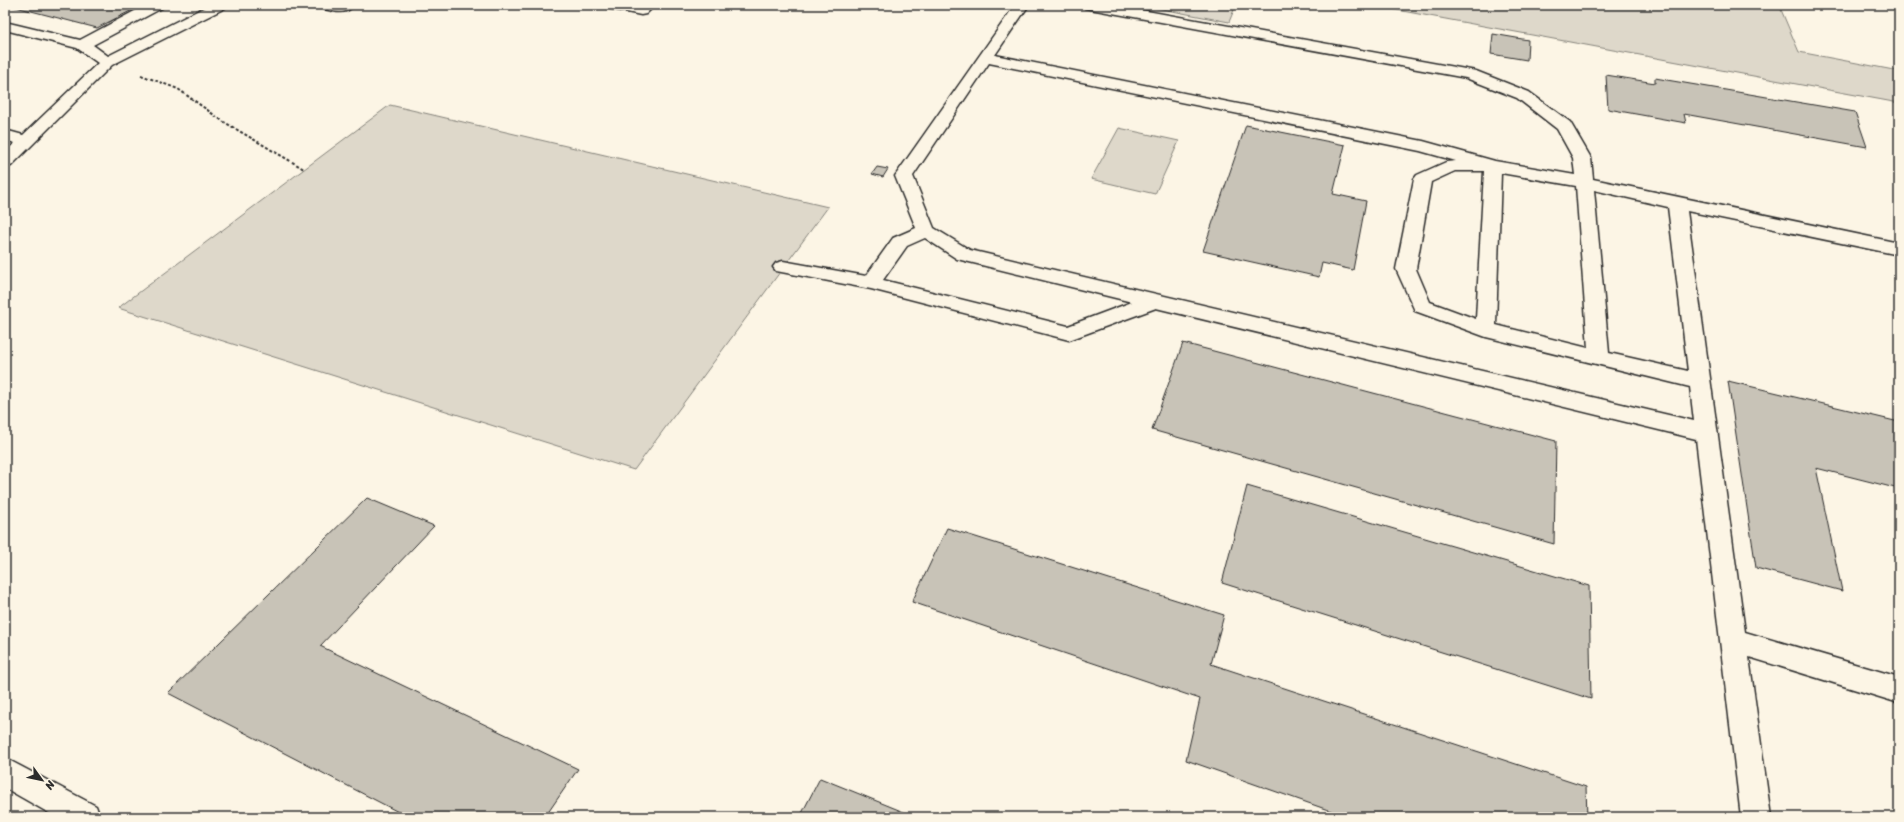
<svg xmlns="http://www.w3.org/2000/svg" width="1904" height="822" font-family="Sriracha,sans-serif">
	<style>
		.green { fill: #ded8ca; stroke: #84827a }
		.building { fill: #c8c3b7; stroke: #2b2b2b }
		.lines { fill: none; stroke-linecap: round; stroke-linejoin: round }
		.minor-casing { stroke: #2b2b2b; stroke-width: 3 }
		.path { stroke: #2b2b2b; stroke-width: 2; stroke-dasharray: 3 2; stroke-linecap: butt }
		.minor { fill: #fcf5e5; fill-rule: evenodd }
	</style>
	<rect width="100%" height="100%" fill="#fcf5e5"/>
	<filter id="ink" filterUnits="userSpaceOnUse"><feTurbulence type="fractalNoise" baseFrequency=".025" numOctaves="2"/><feDisplacementMap in="SourceGraphic" scale="8" xChannelSelector="R" yChannelSelector="G"/><feConvolveMatrix kernelMatrix="1 2 1 2 8 2 1 2 1" color-interpolation-filters="sRGB"/></filter>
	<g filter="url(#ink)">
		<!-- green -->
		<g class="green">
			<polygon points="1141,5 1236,5 1229,22"/>
			<polygon points="1370,5 1779,5 1799,52 1899,71 1899,103"/>
			<polygon points="390,105 828,207 634,470 118,308"/>
			<polygon points="1119,128 1179,141 1155,194 1091,179"/>
		</g>
		<!-- building -->
		<g class="building">
			<polygon points="8,5 142,5 97,28"/>
			<polygon points="1493,34 1528,40 1527,60 1491,54"/>
			<polygon points="1606,75 1655,83 1655,78 1855,112 1867,147 1684,114 1686,123 1608,109"/>
			<polygon points="1246,125 1345,145 1333,194 1366,201 1353,270 1322,263 1319,277 1203,251"/>
			<polygon points="877,167 888,169 883,177 872,174"/>
			<polygon points="1183,343 1556,441 1554,544 1152,430"/>
			<polygon points="1728,381 1899,422 1899,489 1816,468 1842,591 1756,568"/>
			<polygon points="1247,486 1589,586 1591,699 1222,583"/>
			<polygon points="367,498 434,526 320,646 578,769 545,817 408,817 168,693"/>
			<polygon points="947,528 1224,615 1211,664 1586,787 1587,817 1348,817 1186,760 1200,699 912,602"/>
			<polygon points="820,778 916,817 800,817"/>
		</g>
		<g class="lines">
			<!-- minor casing -->
			<g class="minor-casing">
				<g id="minor">
					<polygon points="146,5 164,5 162,8 93,45 108,56 209,5 227,5 225,8 112,65 11,166 5,167 5,152 15,143 5,140 5,130 23,135 98,63 77,48 5,30 5,22 80,40"/>
					<path d="M319 5H354C346 16 332 11 321 8Z"/>
					<polygon points="605,5 655,5 646,14 641,15 607,8"/>
					<path d="M1015 5H1029L995 55 1423 141 1495 161 1575 175 1573 158 1557 129 1517 98 1466 78 1090 9 1085 8 1083 5H1114L1476 71 1529 92 1570 122 1591 158 1593 179 1899 243V255L1687 211 1745 632 1899 677V703L1749 657 1771 817H1741L1696 439 1156 308 1069 340 871 289 776 271 773 267 776 263 783 261 866 276 893 238 916 228 895 176ZM989 63 1420 151 1456 161 1446 162 1417 175 1414 179 1396 269 1415 311 1486 337 1690 387 1694 421 970 250 934 228 913 176ZM1455 171H1484L1476 319 1430 302 1416 269 1431 182ZM1501 173 1576 186 1588 348 1496 325ZM1594 190 1668 207 1688 371 1609 353ZM925 238 957 259 1132 302 1068 326 883 280 907 246Z"/>
					<polygon points="5,758 96,806 100,817 56,817 5,788"/>
				</g>
			</g>
			<!-- path -->
			<polyline class="path" points="141,75 178,89 224,122 304,169"/>
			<!-- minor -->
			<use href="#minor" class="minor"/>
		</g>
	</g>
	<!-- margin -->
	<rect width="1904" height="822" fill="none" stroke="#fcf5e5" stroke-width="20"/>
	<rect x="10" y="10" width="1884" height="802" fill="none" stroke="#2b2b2b" stroke-width="1.5" filter="url(#ink)"/>
	<!-- north arrow -->
	<g transform="translate(42 780) rotate(123)" stroke="#fcf5e5" stroke-width="3" paint-order="stroke">
	<path d="M0-3L7 15L0 10L-7 15Z" fill="#2b2b2b"/>
	<text y="-6" font-size="11" font-weight="bold" text-anchor="middle" fill="#2b2b2b">N</text>
	</g>
</svg>
